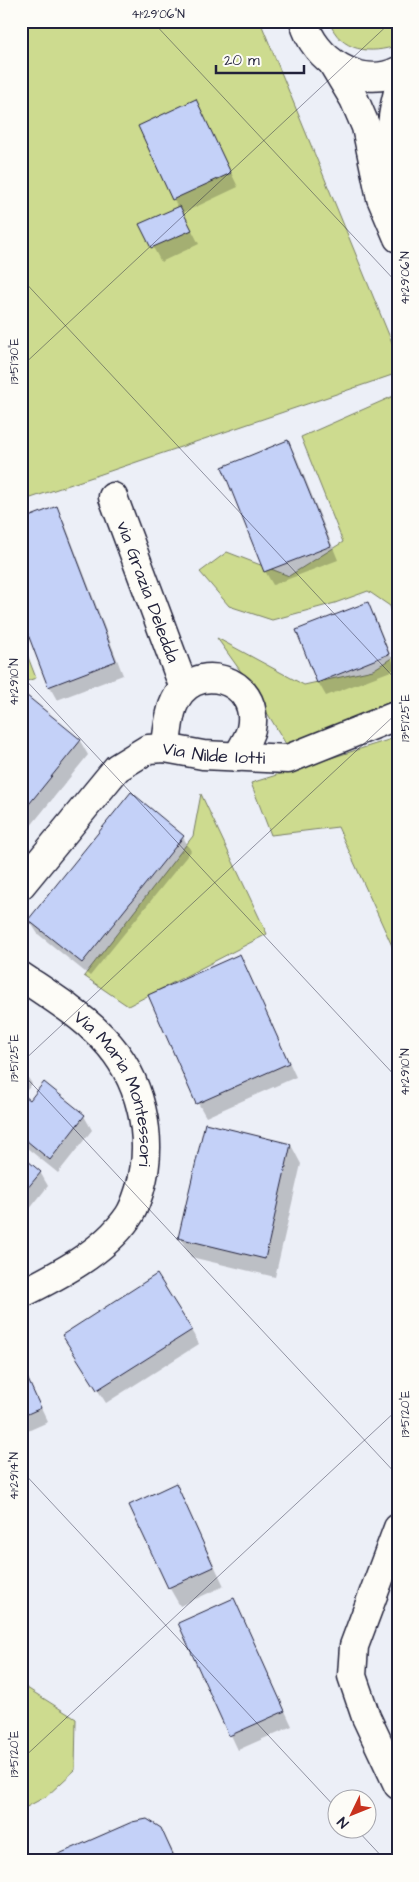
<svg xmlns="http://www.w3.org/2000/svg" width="419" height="1882" font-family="'Architects Daughter',sans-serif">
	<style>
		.green { fill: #cddb8f; stroke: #787e65 }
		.shadow { fill: #0003 }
		.building { fill: #c4d1f8; stroke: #22223b }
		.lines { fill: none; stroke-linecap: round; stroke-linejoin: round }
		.minor-casing { stroke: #22223b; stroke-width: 31 }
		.primary-casing { stroke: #22223b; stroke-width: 31 }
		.minor { stroke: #fdfcf7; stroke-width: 28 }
		.primary { stroke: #fdfcf7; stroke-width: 28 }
		.ticks { fill: none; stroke: #22223b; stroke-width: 1; stroke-opacity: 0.45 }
		.labels { text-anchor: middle; stroke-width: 5; stroke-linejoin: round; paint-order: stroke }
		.street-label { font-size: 18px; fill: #22223b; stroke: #fdfcf7 }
		.neatline { fill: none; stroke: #22223b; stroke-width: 2 }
		.ticks-label { font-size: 12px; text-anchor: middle; fill: #22223b }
	</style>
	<rect width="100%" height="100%" fill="#eceff7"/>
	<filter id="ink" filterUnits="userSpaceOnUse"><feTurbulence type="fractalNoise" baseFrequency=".02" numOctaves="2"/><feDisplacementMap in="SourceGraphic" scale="10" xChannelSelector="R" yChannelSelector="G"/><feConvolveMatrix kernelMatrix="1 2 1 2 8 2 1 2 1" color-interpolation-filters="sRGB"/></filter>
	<g filter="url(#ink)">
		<!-- green -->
		<g class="green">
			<polygon points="21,21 260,21 398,357 398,373 22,501"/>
			<path d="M329 21H398V45C371 55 340 52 329 21Z"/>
			<polygon points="398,394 398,630 390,606 368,591 335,603 272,620 229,606 200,572 227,552 289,576 343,542 301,437"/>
			<polygon points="217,638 304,685 373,670 398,654 398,709 289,749 249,683"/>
			<polygon points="21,639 36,678 21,683"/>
			<polygon points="398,737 398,959 338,827 271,835 251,783"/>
			<polygon points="201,794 267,934 128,1006 84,976 193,836"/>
			<polygon points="27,1688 76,1719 75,1770 47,1796 21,1810 21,1689"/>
		</g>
		<!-- shadow -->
		<g class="shadow">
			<polygon points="196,101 238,187 183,213 199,244 161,262 141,225 178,208 139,126"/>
			<polygon points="288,442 296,456 338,560 273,585 265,571"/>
			<polygon points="56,508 64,522 123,675 57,700 49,686"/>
			<polygon points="367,603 375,617 396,669 326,696 318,682"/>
			<polygon points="21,693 80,741 88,755 21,838"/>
			<polygon points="183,837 191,851 90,976 38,934 29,920"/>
			<polygon points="240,956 296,1077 206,1117 198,1103"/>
			<polygon points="21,1067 32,1084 22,1096 30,1102 44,1084 84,1116 92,1130 58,1173 27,1148 21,1155"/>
			<polygon points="291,1145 301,1164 275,1277 191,1257 180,1238"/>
			<polygon points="21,1157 40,1172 48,1186 21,1220"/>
			<polygon points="191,1330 199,1344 106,1403 71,1349"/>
			<polygon points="21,1366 48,1422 21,1434"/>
			<polygon points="176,1485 224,1586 180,1606 169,1587"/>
			<polygon points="233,1599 292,1726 238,1750 179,1624"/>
			<polygon points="160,1829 178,1861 46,1861"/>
		</g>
		<!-- building -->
		<g class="building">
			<polygon points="196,99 231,173 172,200 138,126"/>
			<polygon points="180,206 192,230 151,248 139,224"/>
			<polygon points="288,440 331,546 264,572 222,467"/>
			<polygon points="57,506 116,661 48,687 21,616 21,520"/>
			<polygon points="368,602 389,654 317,683 296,630"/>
			<polygon points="21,691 81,740 21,814"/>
			<polygon points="131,792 184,836 82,963 28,920"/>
			<polygon points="240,954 289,1063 196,1104 148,995"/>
			<polygon points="44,1082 85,1115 50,1160 21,1136 21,1093 30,1100"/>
			<polygon points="205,1123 291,1144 265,1259 178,1238"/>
			<polygon points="21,1155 41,1172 21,1196"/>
			<polygon points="157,1274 192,1330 97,1390 62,1335"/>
			<polygon points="21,1364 41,1408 21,1417"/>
			<polygon points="176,1483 214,1567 168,1588 129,1505"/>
			<polygon points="234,1598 285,1711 229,1736 178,1623"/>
			<polygon points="147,1819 161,1828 176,1861 43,1861 132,1822"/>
		</g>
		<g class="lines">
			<!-- minor casing -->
			<g class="minor-casing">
				<g id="minor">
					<path id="s1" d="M113 497 184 688"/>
					<path d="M165 748C168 735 168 719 173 706 191 657 262 678 251 729 249 738 242 748 237 757"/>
					<path id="s2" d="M21 885 117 768 148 749 165 748 203 755 288 759 398 715"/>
					<path id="s3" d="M21 976C49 995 80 1014 103 1038 141 1077 155 1138 140 1189 137 1198 134 1209 128 1217 104 1252 59 1275 21 1294"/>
					<polyline points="398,1528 354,1646 352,1676 366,1717 398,1785"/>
				</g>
			</g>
			<!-- primary casing -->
			<g class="primary-casing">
				<g id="primary">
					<path d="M304 21C313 59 360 90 398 71"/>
					<polyline points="333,64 354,99 366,127 381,198 398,238"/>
					<path d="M394 190C390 155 389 126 398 92"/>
				</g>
			</g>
			<!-- minor -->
			<use href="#minor" class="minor"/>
			<!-- primary -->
			<use href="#primary" class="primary"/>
		</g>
	</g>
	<!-- ticks -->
	<path class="ticks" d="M152 21 398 284M21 278 398 682M21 367 392 21M21 675 398 1079M21 1063 398 712M21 1072 398 1476M21 1470 336 1808M21 1760 398 1409M357 1830 386 1861"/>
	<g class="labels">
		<!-- street labels -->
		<g class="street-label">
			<text dy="6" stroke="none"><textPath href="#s1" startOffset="101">via Grazia Deledda</textPath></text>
			<text dy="6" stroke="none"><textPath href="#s2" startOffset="254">Via Nilde Iotti</textPath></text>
			<text dy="6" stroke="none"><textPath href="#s3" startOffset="155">Via Maria Montessori</textPath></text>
		</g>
	</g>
	<!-- margin -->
	<rect width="419" height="1882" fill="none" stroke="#fdfcf7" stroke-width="55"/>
	<!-- north arrow -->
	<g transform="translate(352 1814) rotate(227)"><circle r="24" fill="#fdfcf7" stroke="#a5a5ac"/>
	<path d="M0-4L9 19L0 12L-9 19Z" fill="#c8321e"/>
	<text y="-8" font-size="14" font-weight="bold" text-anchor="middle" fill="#22223b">N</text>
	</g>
	<!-- scale -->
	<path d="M216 65v8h88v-8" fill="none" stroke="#22223b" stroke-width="2.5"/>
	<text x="224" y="65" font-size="15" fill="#22223b" stroke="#fdfcf7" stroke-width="4" paint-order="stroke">20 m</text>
	<rect x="28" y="28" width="364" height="1826" class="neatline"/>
	<g class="ticks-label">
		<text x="158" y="18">41°29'06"N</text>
		<text transform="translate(405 278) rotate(-90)" y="4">41°29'06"N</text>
		<text transform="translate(14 361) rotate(-90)" y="4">13°51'30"E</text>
		<text transform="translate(14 682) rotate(-90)" y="4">41°29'10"N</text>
		<text transform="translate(405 718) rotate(-90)" y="4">13°51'25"E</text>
		<text transform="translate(14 1058) rotate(-90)" y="4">13°51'25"E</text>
		<text transform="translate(405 1072) rotate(-90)" y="4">41°29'10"N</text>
		<text transform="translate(405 1414) rotate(-90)" y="4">13°51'20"E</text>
		<text transform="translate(14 1476) rotate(-90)" y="4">41°29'14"N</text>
		<text transform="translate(14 1754) rotate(-90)" y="4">13°51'20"E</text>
	</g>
</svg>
